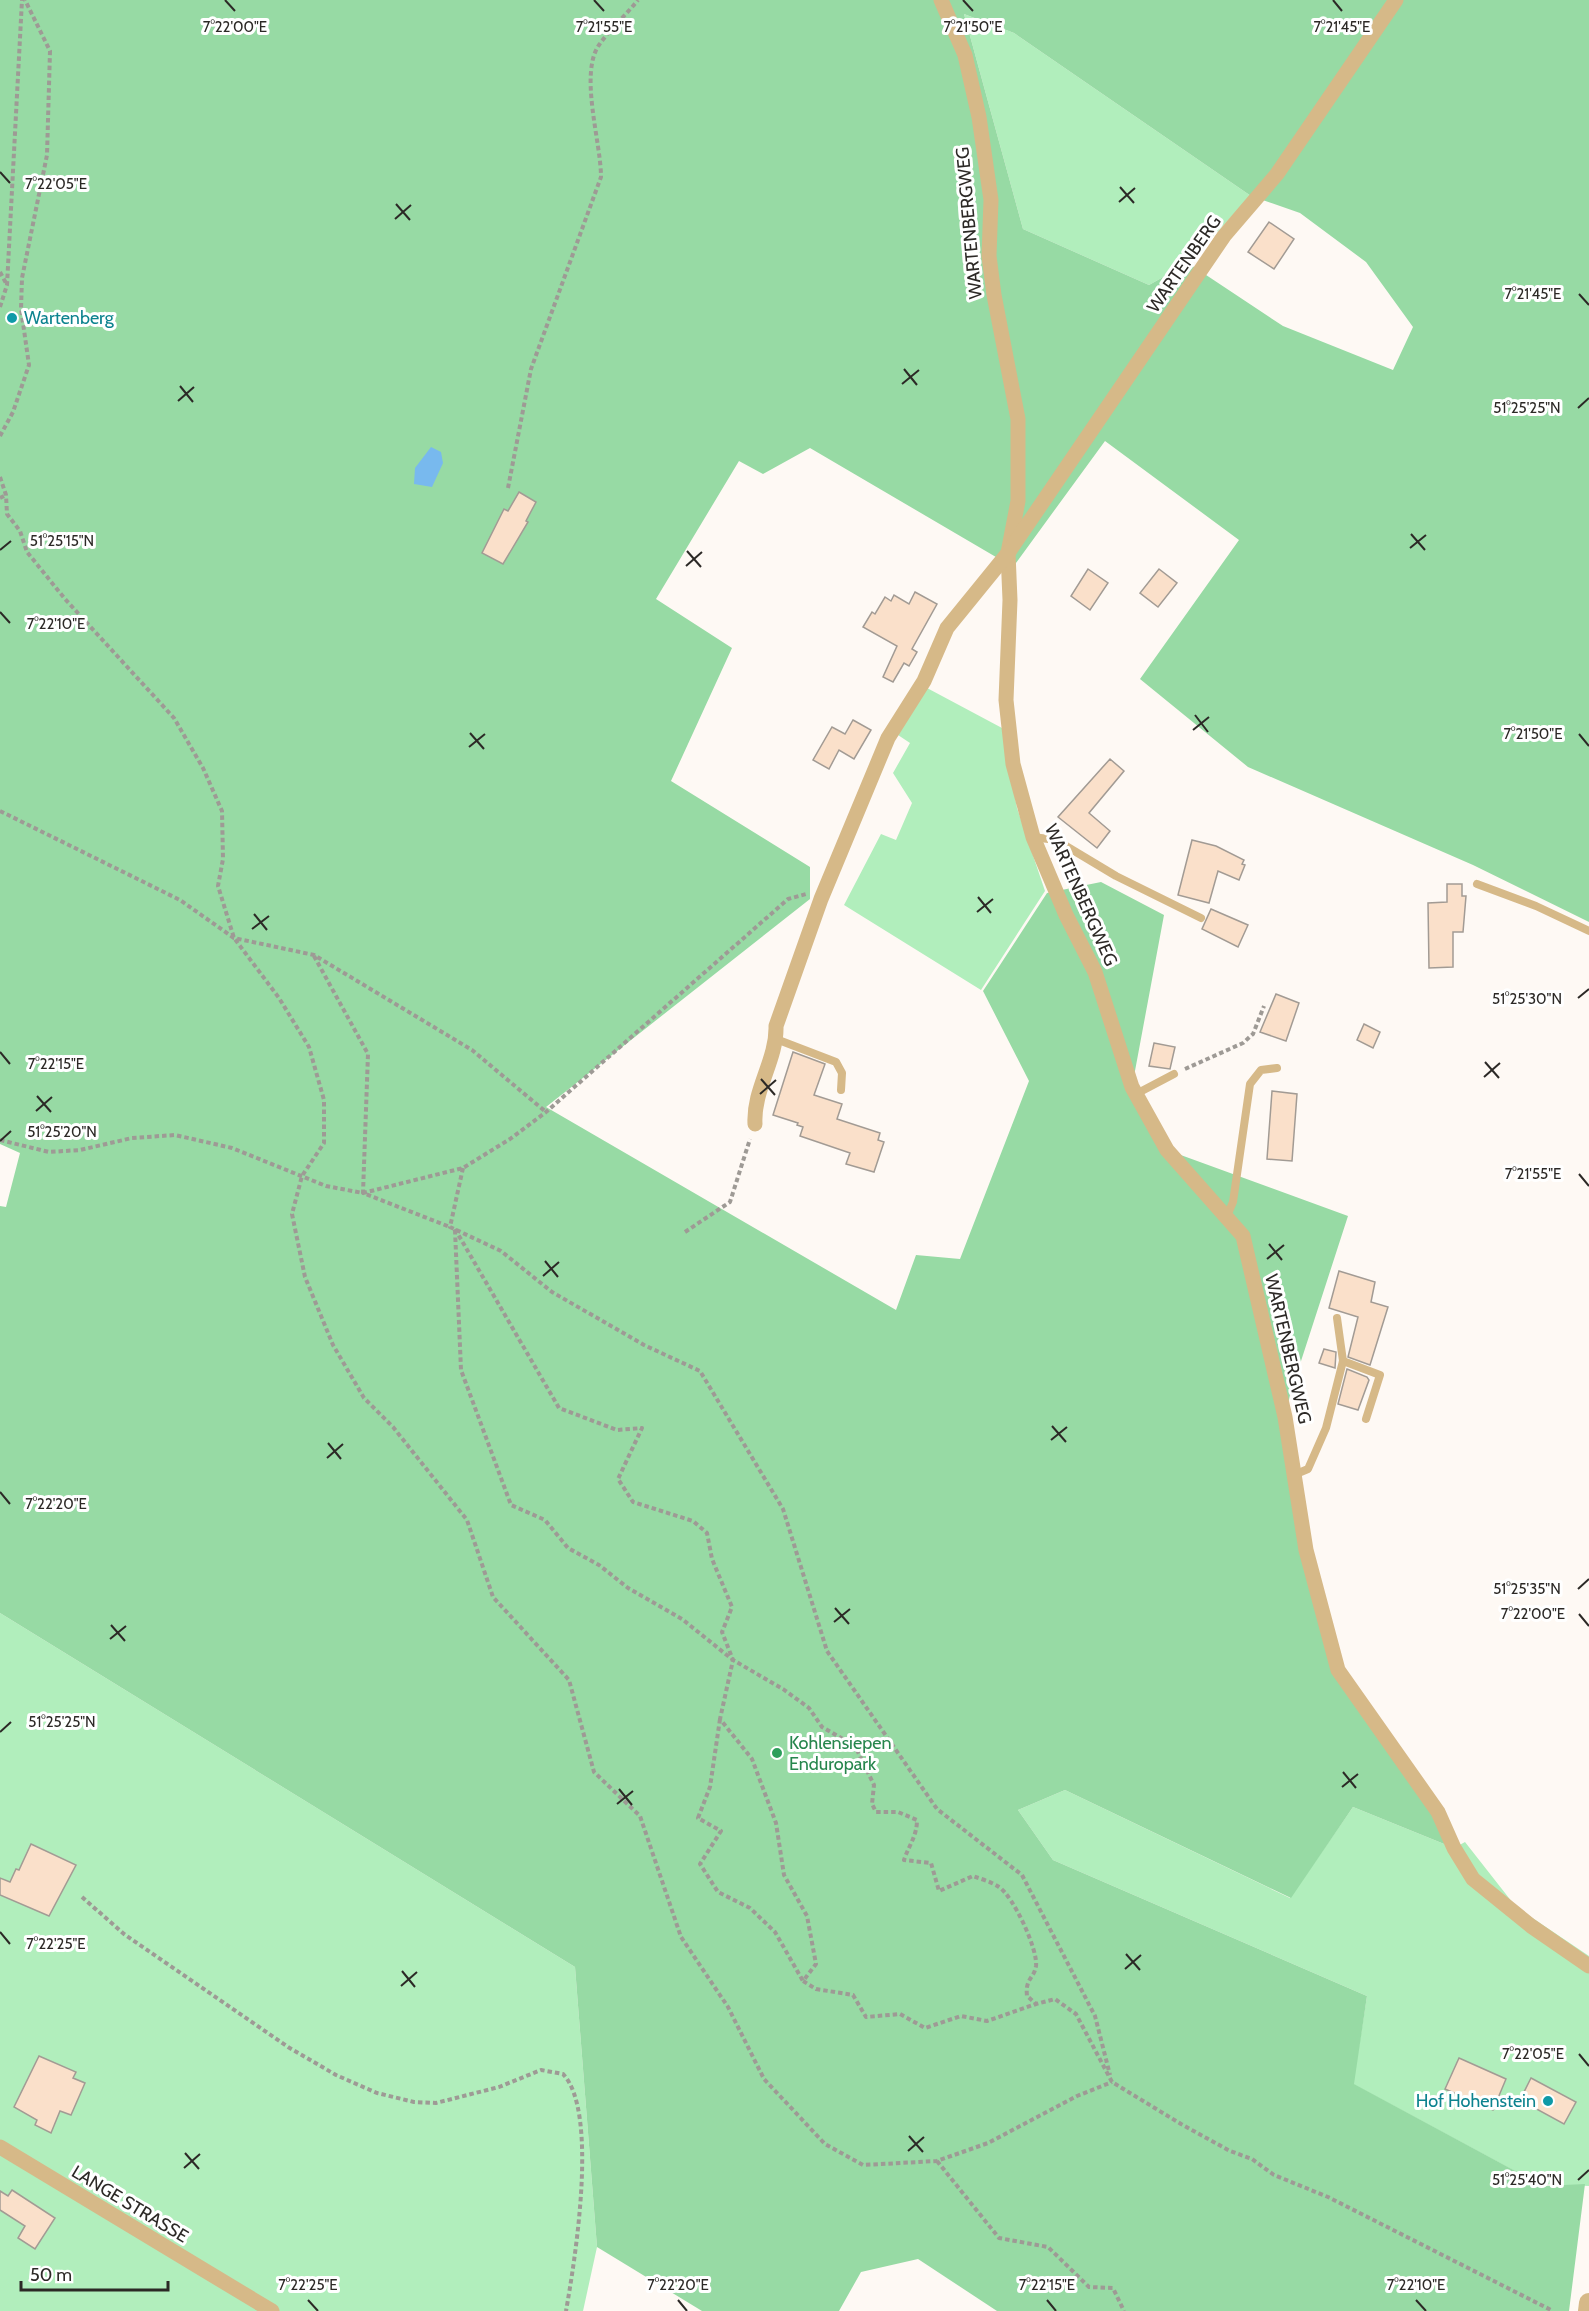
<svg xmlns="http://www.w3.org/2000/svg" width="1589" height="2311" font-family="Cabin,sans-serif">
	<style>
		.green { fill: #b1eebc }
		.forest { fill: #97daa4; fill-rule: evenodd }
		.water { fill: #78b9ee }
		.building { fill: #fae0ca; stroke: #a29b94; stroke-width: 1.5 }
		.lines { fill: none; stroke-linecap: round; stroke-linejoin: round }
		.path { stroke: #9e9a95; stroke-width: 4; stroke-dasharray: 4.5 3; stroke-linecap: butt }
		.service { stroke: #d6b988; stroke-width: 8 }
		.minor { stroke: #d6b988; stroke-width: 15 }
		.tertiary { stroke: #d6b988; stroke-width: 20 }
		.ticks { fill: none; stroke: #2c2926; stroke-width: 2 }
		.culture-dot { fill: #0f9aa8; stroke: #fff; stroke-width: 2 }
		.leisure-dot { fill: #2e9e5b; stroke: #fff; stroke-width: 2 }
		.labels { text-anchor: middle; stroke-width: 6; stroke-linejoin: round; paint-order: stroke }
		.street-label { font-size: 18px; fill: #2c2926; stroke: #fff }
		.culture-label { font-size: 18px; fill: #0d838f; stroke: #fff; text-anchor: start }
		.leisure-label { font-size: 18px; fill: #27864d; stroke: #fff; text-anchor: start }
		.ticks-label { font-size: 15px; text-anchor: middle; fill: #2c2926; stroke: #fff; stroke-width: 6; stroke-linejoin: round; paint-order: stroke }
	</style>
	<rect width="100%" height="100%" fill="#fef9f4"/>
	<!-- green -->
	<g class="green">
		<polygon points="964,14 1014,33 1251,196 1188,263 1149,285 1023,229"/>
		<polygon points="927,688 1002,728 1017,808 1045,891 981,990 844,905 881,834 896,840 912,803 893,773 910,743 898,735"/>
		<polygon points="0,1613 575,1967 597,2247 583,2311 0,2311"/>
		<polygon points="1065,1790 1290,1898 1353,1807 1454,1848 1465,1842 1516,1907 1589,1956 1589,2186 1539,2184 1353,2084 1367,1996 1053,1860 1018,1810"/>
	</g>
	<!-- forest -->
	<path class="forest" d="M0 0H1589V922L1473 865 1248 767 1140 679 1239 540 1105 441 1013 567 810 448 763 474 739 461 656 599 732 648 671 781 810 867V899L546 1107 896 1310 916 1255 960 1259 1029 1081 983 991 1047 893 1101 882 1164 915 1132 1087 1167 1150 1348 1216 1290 1395 1285 1417 1338 1670 1454 1848 1353 1807 1291 1898 1065 1790 1018 1810 1053 1860 1367 1996 1354 2084 1543 2186 1585 2184 1569 2311H997L918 2259 861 2272 839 2311H702L597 2247 575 1967 0 1613V1206L6 1207 20 1153 0 1144ZM964 14 1014 33 1251 196 1300 213 1366 262 1413 327 1393 370 1283 326 1188 263 1149 285 1023 229Z"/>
	<!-- water -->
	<polygon class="water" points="431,447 441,452 443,463 432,487 414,484 415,468"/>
	<!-- building -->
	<g class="building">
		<polygon points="1269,222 1294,239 1274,269 1248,252"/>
		<polygon points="519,492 536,502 526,521 528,522 503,564 482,553 504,509 508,511"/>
		<polygon points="1088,569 1108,583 1090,610 1071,596"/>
		<polygon points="1159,569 1177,583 1158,607 1140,593"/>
		<polygon points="915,592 937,604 912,649 917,652 909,666 904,663 893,682 883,677 897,646 863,627 872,612 875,614 885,597 891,601 894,595 909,604"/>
		<polygon points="853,720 871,730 854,759 839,750 829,769 813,760 832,727 845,734"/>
		<polygon points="1110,759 1124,771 1089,813 1110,831 1097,848 1058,817"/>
		<polygon points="1192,840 1216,846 1244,860 1242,864 1245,865 1239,880 1218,871 1209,903 1178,895"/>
		<polygon points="1447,884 1462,884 1462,896 1466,896 1463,932 1453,932 1453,967 1429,968 1428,903 1447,902"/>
		<polygon points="1211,909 1248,925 1238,947 1202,929"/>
		<polygon points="1276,994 1299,1003 1286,1041 1260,1032"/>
		<polygon points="1364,1024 1380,1032 1373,1048 1357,1040"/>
		<polygon points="1154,1043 1175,1047 1170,1069 1149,1066"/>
		<polygon points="793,1052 825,1064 814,1095 842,1104 837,1119 880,1133 878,1140 884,1142 874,1172 846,1164 850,1153 800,1136 803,1127 797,1125 798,1123 773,1115"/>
		<polygon points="1272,1091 1297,1094 1292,1161 1267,1159"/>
		<polygon points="1339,1271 1375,1282 1371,1302 1388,1307 1370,1365 1348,1357 1358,1317 1329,1308"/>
		<polygon points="1324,1349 1336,1352 1335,1368 1319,1363"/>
		<polygon points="1347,1369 1367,1377 1369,1380 1358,1410 1338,1404"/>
		<polygon points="31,1844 76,1865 49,1916 0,1895 0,1878 10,1882 16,1869 19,1870"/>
		<polygon points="39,2056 76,2072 73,2078 85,2083 71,2115 60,2111 51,2133 35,2125 37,2120 14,2107"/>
		<polygon points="1459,2058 1506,2079 1493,2110 1445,2089"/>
		<polygon points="1531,2078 1576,2102 1564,2124 1520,2100"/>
		<polygon points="12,2190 55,2218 35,2249 18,2238 25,2226 0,2210 0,2191 8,2196"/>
	</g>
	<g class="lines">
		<!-- path -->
		<g class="path">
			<polyline points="0,272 7,285"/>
			<polyline points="0,307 7,285 22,0"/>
			<polyline points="0,436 13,412 29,365 21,309 22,278 47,155 50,51 25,0"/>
			<polyline points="0,477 6,495 7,514 20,531 27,552 65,599 174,718 203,768 222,811 223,859 218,886 234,938 279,998 309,1047 324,1100 324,1143 302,1176 292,1214 305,1277 333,1345 364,1398 393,1427 467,1520 493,1597 569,1680 594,1772 640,1816 681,1937 728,2007 764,2079 825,2144 863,2165 937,2161 988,2143 1077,2096 1112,2082"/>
			<path d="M508 488 531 369 601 177C601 142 579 74 599 45 610 29 626 15 638 0"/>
			<polyline points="0,498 6,495"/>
			<polyline points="0,811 180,900 234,938 314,955 472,1050 546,1112"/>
			<polyline points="314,956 368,1054 363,1193 450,1227"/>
			<polyline points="1185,1069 1243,1043 1253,1034 1264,1006"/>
			<polyline points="0,1140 49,1152 80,1150 132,1138 175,1135 232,1148 326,1186 363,1193 463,1168 510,1139 546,1112 788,899 806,894"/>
			<polyline points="463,1168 450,1227 501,1251 552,1292 644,1345 700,1371 783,1509 827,1651 937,1809 1022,1875 1095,2016 1110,2075"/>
			<path d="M455 1229 559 1408 617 1430 642 1428 618 1479 633 1502 693 1521 707 1533 712 1559 732 1607 722 1632 733 1660 783 1689 809 1708 822 1727 855 1746 874 1785 872 1804 876 1812H898L917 1820C917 1836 909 1845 904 1860L931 1863 939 1891 973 1876C981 1879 992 1882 999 1887 1013 1896 1038 1949 1036 1966 1034 1979 1025 1978 1027 1996L1036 2004 1055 1999 1076 2014 1112 2082 1181 2124 1230 2151 1252 2159 1274 2175 1328 2197 1553 2311"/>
			<polyline points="455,1230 461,1370 511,1505 545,1520 568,1548 599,1565 628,1588 682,1619 733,1660 720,1719 752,1759 776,1823 784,1875 807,1916 816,1964 803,1981 816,1989 853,1995 866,2017 900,2014 925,2028 961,2016 987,2021 1036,2004"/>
			<polyline points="685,1232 730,1202 750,1139"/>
			<polyline points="720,1719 710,1787 698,1818 721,1831 700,1864 718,1892 750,1908 775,1932 803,1981"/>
			<path d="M82 1897 124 1934 288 2047 336 2075 377 2093 414 2102 436 2103 499 2087 541 2070 563 2074C599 2112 575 2260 566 2311"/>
			<polyline points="937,2161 999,2238 1048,2247 1089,2287 1113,2288 1124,2311"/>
		</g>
		<!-- service -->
		<g class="service">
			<polyline points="1033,837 1056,840 1116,876 1201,918"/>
			<polyline points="1477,884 1536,906 1589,931"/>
			<polyline points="776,1039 836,1062 842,1073 841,1090"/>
			<polyline points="1136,1094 1174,1074"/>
			<polyline points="1227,1216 1233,1202 1250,1084 1261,1070 1277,1068"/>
			<polyline points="1343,1361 1380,1375 1366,1419"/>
			<polyline points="1296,1474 1308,1469 1326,1428 1343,1361 1337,1318"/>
		</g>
		<!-- minor -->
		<g class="minor">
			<polyline points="941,0 965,55 979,117 991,200 989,256 994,295 1018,419 1018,501 1008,553 1010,600 1006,700 1013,764 1033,837 1066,915 1095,972 1132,1087 1167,1150 1243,1236 1285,1417 1306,1550 1338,1670 1438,1812 1454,1848 1473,1879 1531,1926 1589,1966"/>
			<path d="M755 1124C753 1089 777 1060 776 1026L821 899 888 738 924 681 947 628 1008 553 1224 236 1277 174 1396 0"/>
			<polyline points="0,2147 272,2311"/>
		</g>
		<!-- tertiary -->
		<polyline class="tertiary" points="1588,2311 1589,2303"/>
	</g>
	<!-- ticks -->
	<path class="ticks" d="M225 0 235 11M594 0 604 11M963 0 973 11M1333 0 1342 11M0 172 10 183M1120 187 1134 203M1119 202 1135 188M396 204 410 220M395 219 411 205M1579 294 1589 305M904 369 917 385M902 384 919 370M180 386 193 402M178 401 194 387M1578 408 1589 398M1411 534 1425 550M1410 548 1426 535M0 550 11 541M687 551 701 567M686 566 702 552M0 612 10 623M1195 715 1208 732M1193 730 1209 717M470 733 484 749M1579 734 1589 746M469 747 485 734M978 897 991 913M977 912 993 899M254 914 267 930M252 929 269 916M1578 998 1589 989M0 1052 10 1064M1485 1062 1499 1078M1484 1077 1500 1063M761 1079 775 1095M760 1094 776 1080M37 1096 51 1112M36 1111 52 1097M0 1141 11 1131M1579 1174 1589 1186M1269 1244 1282 1260M1267 1259 1284 1245M545 1261 558 1277M543 1276 559 1262M1052 1426 1066 1442M1051 1440 1067 1427M328 1443 341 1459M327 1458 343 1444M0 1492 10 1504M1578 1589 1589 1579M835 1608 849 1624M1579 1614 1589 1626M834 1622 850 1609M111 1625 125 1641M110 1639 126 1626M0 1732 11 1722M1343 1772 1356 1788M1342 1787 1358 1774M619 1789 632 1805M617 1804 633 1791M0 1932 10 1944M1126 1954 1140 1970M1125 1969 1141 1955M402 1971 415 1987M401 1986 417 1972M1579 2054 1589 2066M909 2136 923 2152M908 2151 924 2137M185 2153 199 2169M184 2168 200 2154M1578 2180 1589 2170M308 2300 318 2311M678 2300 687 2311M1047 2300 1056 2311M1416 2300 1426 2311"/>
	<!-- markers -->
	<g class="culture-dot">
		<circle cx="12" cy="318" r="6"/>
		<circle cx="1548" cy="2101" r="6"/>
	</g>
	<circle class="leisure-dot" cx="777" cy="1753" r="6"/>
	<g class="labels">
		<!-- street labels -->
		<g class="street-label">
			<text transform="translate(969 223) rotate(-95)" y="6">WARTENBERGWEG</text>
			<text transform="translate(1184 264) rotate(-55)" y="6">WARTENBERG</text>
			<text transform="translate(1081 895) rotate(66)" y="6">WARTENBERGWEG</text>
			<text transform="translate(1288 1349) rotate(77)" y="6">WARTENBERGWEG</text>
			<text transform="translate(130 2204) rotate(31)" y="6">LANGE STRASSE</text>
		</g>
		<!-- culture labels -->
		<g class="culture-label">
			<text x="24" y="324">Wartenberg</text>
			<text x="1536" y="2107" text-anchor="end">Hof Hohenstein</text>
		</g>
		<!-- leisure labels -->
		<g class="leisure-label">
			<text x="789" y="1749">Kohlensiepen<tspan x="789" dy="21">Enduropark</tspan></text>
		</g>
	</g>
	<g class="ticks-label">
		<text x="604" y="32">7°21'55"E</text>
		<text x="973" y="32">7°21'50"E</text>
		<text x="235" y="32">7°22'00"E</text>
		<text x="1342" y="32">7°21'45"E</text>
		<text x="56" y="189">7°22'05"E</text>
		<text x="1533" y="299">7°21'45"E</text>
		<text x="1527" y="413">51°25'25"N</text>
		<text x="62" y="546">51°25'15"N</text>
		<text x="56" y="629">7°22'10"E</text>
		<text x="1533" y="739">7°21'50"E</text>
		<text x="1527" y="1004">51°25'30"N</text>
		<text x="56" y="1069">7°22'15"E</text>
		<text x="62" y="1137">51°25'20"N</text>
		<text x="1533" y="1179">7°21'55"E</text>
		<text x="56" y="1509">7°22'20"E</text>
		<text x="1527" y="1594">51°25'35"N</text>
		<text x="1533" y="1619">7°22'00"E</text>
		<text x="62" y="1727">51°25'25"N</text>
		<text x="56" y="1949">7°22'25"E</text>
		<text x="1533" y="2059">7°22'05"E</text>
		<text x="1527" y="2185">51°25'40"N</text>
		<text x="308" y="2290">7°22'25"E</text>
		<text x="678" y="2290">7°22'20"E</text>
		<text x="1047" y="2290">7°22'15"E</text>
		<text x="1416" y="2290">7°22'10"E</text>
	</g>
	<!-- scale -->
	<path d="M21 2281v9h147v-9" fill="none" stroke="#2c2926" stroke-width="3"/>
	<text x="30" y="2281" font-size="18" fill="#2c2926" stroke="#ffffff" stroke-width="4.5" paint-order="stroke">50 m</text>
</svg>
